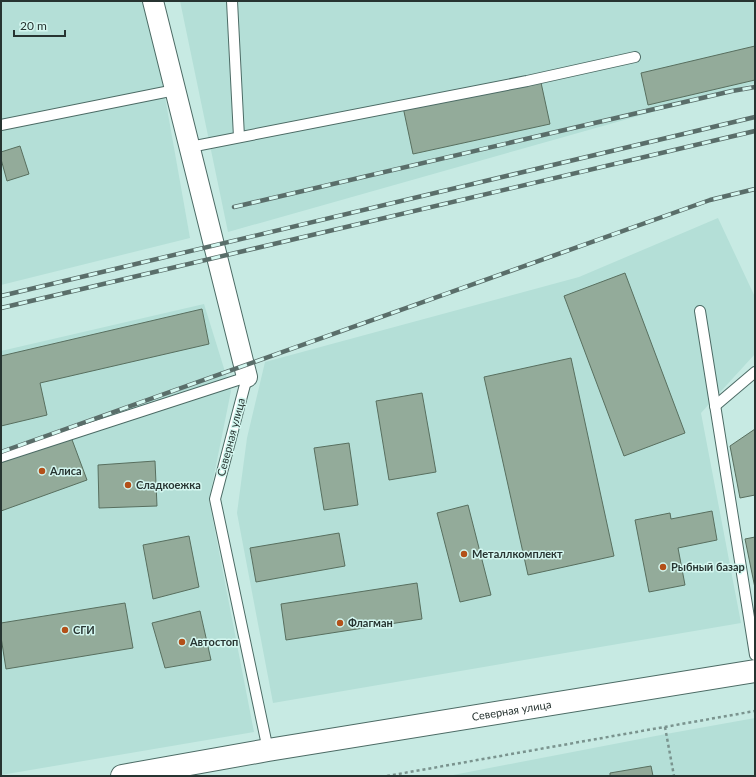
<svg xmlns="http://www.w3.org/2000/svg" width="756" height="777" font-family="Lato,sans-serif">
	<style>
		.built { fill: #b4dfd7 }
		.building { fill: #93ab9a; stroke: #586f5f }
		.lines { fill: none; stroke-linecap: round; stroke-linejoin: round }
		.lane-casing { stroke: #4c6b65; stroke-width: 12 }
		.street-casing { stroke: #4c6b65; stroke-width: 22 }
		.secondary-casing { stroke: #4c6b65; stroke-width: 24 }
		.path { stroke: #7a938e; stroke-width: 2.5; stroke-dasharray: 3 3; stroke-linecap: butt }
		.lane { stroke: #fff; stroke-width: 10 }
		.street { stroke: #fff; stroke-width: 20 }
		.secondary { stroke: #fff; stroke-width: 22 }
		.rail-casing { stroke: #5a6e6a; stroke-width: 4.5 }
		.rail { stroke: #d4f7f0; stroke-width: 3; stroke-dasharray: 9; stroke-linecap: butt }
		.poi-dot { fill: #b35019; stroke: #d4f7f0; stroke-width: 1.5 }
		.labels { text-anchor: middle; stroke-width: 3; stroke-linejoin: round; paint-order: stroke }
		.street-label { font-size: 11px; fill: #273431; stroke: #d4f7f0 }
		.poi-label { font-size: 11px; font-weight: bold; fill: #273431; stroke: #d4f7f0; text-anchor: start }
	</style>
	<rect width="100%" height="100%" fill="#c7eae3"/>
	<!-- built -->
	<g class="built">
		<polygon points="1,1 148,1 190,238 1,285"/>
		<polygon points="180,1 755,1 755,83 228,232"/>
		<polygon points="718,218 755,297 755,354 701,413 741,623 273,703 237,513 247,438 265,362 579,277"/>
		<polygon points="204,304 231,391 209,500 254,732 1,775 1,351"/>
		<polygon points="755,718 755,776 448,776 666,734"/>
	</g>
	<!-- building -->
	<g class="building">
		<polygon points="755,46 755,80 648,105 641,73"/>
		<polygon points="540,78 550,124 413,154 403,107"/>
		<polygon points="20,146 29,174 7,181 1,159 1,152"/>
		<polygon points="625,273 685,433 624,456 564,296"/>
		<polygon points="202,309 209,344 40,383 47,415 1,426 1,356"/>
		<polygon points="571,358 614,556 528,575 484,377"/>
		<polygon points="422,393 436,472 389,480 376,401"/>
		<polygon points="755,429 755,495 740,498 730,446"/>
		<polygon points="71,437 87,480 1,511 1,462"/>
		<polygon points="349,443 358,505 324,510 314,448"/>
		<polygon points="155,461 157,506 99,508 98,465"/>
		<polygon points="468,505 491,595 460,602 437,513"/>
		<polygon points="712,511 717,540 678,548 685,585 649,592 635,520 670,513 671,519"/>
		<polygon points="339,533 345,566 256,582 250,548"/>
		<polygon points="189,536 199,587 153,599 143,545"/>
		<polygon points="755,537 755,588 745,539"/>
		<polygon points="417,583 422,619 286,640 281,604"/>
		<polygon points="125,603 133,648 6,669 1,637 1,623"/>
		<polygon points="200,611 211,660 165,668 152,623"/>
		<polygon points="651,766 653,776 610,776 610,773"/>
	</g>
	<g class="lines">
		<!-- lane casing -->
		<g class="lane-casing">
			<g id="lane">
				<polyline points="232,1 239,137"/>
				<polyline points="1,125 175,90"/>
				<polyline points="190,147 527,81 635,57"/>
				<polyline points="700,311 755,655"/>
				<polyline points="715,406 755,372"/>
				<polyline points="1,457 247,377 215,499 268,750"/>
			</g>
		</g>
		<!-- street casing -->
		<g class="street-casing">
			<polyline id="street" points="153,1 247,377"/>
		</g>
		<!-- secondary casing -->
		<g class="secondary-casing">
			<g id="secondary">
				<path id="s1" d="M122 776 268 750 755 671"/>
			</g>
		</g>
		<!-- path -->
		<g class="path">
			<polyline points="665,727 674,776"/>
			<polyline points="387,776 755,711"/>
		</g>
		<!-- lane -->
		<use href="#lane" class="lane"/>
		<!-- street -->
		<use href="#street" class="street"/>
		<!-- secondary -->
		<use href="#secondary" class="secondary"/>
		<!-- rail casing -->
		<g class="rail-casing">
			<g id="rail">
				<polyline points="234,207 732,91 755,87"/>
				<polyline points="1,296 755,117"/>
				<polyline points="1,308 755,131"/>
				<polyline points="1,452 710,200 755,189"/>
			</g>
		</g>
		<!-- rail -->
		<use href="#rail" class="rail"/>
	</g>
	<!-- markers -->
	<g class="poi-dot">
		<circle cx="42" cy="471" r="4"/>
		<circle cx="128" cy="485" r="4"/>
		<circle cx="464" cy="554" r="4"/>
		<circle cx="663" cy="567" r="4"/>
		<circle cx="340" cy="623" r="4"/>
		<circle cx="65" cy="630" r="4"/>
		<circle cx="182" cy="642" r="4"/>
	</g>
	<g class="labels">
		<!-- street labels -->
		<g class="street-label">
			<text transform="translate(231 437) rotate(-75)" y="4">Северная улица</text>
			<text dy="4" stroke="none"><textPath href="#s1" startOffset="395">Северная улица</textPath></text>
		</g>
		<!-- poi labels -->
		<g class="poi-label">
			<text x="50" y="475">Алиса</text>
			<text x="136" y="489">Сладкоежка</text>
			<text x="472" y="558">Металлкомплект</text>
			<text x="671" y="571">Рыбный базар</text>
			<text x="348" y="627">Флагман</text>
			<text x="73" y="634">СГИ</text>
			<text x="190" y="646">Автостоп</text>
		</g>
	</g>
	<!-- border -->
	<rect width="756" height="777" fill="none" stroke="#273431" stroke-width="4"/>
	<!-- scale -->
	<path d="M14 30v6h51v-6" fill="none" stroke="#273431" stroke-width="2"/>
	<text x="20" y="30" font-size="12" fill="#273431" stroke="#d4f7f0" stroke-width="3" paint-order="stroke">20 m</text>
</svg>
